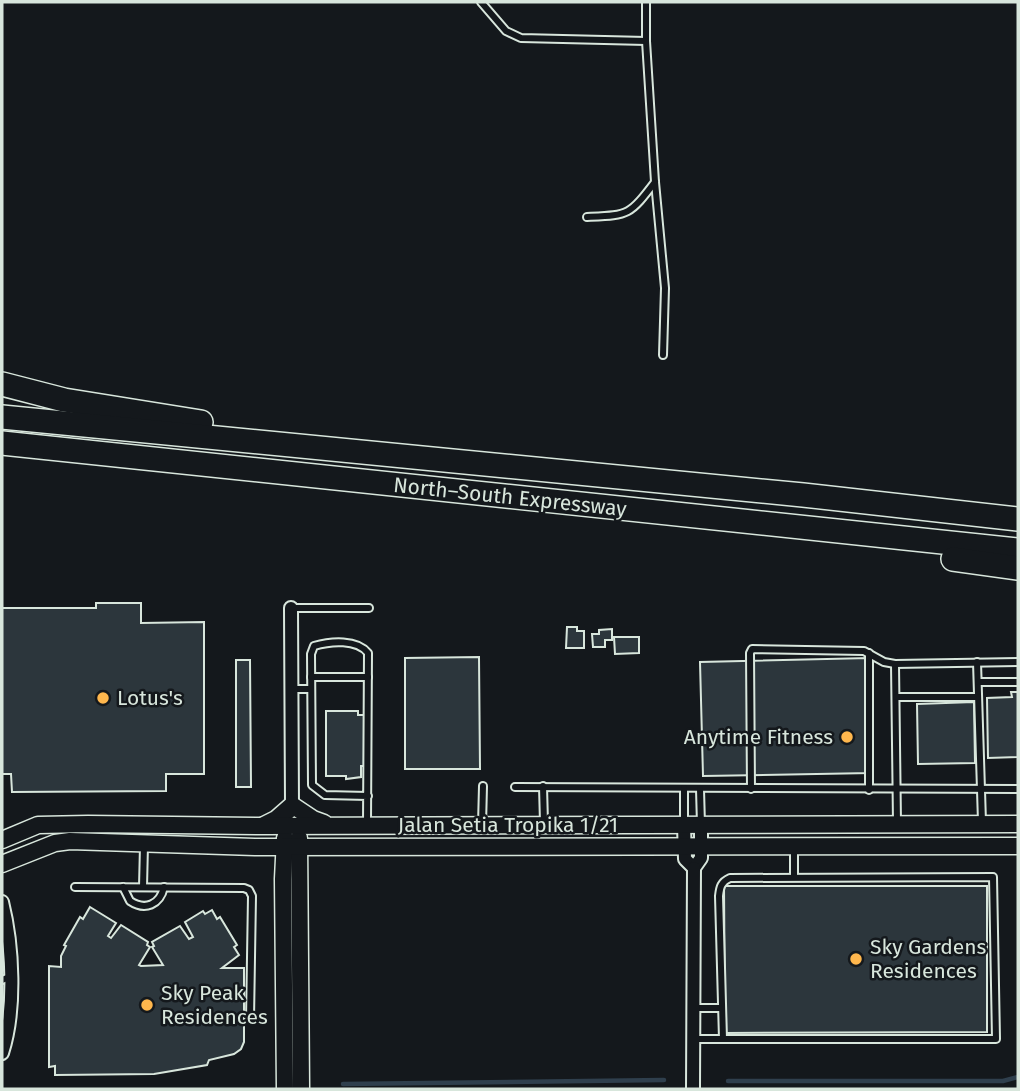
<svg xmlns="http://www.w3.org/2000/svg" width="1020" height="1091" font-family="'Fira Sans',sans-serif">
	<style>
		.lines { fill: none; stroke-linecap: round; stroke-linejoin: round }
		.stream { stroke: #2f3f4d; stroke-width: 4.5 }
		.building { fill: #2c363c; stroke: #d8e6dc; stroke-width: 2 }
		.service-casing { stroke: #d8e6dc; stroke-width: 10 }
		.minor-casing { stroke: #d8e6dc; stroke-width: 16 }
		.tertiary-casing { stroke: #d8e6dc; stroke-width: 19 }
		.motorway-casing { stroke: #d8e6dc; stroke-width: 26 }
		.service { stroke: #14181c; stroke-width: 6 }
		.minor { stroke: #14181c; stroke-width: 12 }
		.tertiary { stroke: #14181c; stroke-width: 16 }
		.motorway { stroke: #14181c; stroke-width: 23 }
		.poi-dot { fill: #ffb74d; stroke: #14181c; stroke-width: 2.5 }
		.labels { text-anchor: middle; stroke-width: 5; stroke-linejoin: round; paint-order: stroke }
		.street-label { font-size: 21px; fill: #d8e6dc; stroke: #14181c }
		.poi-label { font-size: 21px; fill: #d8e6dc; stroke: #14181c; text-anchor: start }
	</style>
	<rect width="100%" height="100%" fill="#14181c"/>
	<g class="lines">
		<!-- stream -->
		<g class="stream">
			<polyline points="728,1081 1003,1081 1018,1077"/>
			<polyline points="343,1084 664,1080"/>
		</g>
	</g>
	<!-- building -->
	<g class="building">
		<polygon points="96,603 141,603 141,623 204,622 204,774 166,774 166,791 12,792 11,774 2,774 2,608 96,608"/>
		<polygon points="567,627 577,627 577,631 584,631 584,648 566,648"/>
		<polygon points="612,629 612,640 605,640 605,647 593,647 592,634 599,634 599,630"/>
		<polygon points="614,637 639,637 639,653 615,654"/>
		<polygon points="479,657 480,769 405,769 405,658"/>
		<polygon points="869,658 871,773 703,776 700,662"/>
		<polygon points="236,660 250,660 251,787 236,787"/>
		<polygon points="1011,692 1018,692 1018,757 988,758 987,698 1012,697"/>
		<polygon points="974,702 975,763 918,764 917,704"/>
		<polygon points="326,711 358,711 358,715 365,715 365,766 361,766 361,777 346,779 346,776 326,776"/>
		<polygon points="724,886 987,886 987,1032 725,1033"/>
		<polygon points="90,907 116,923 108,936 111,938 121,925 148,942 147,945 150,947 139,965 141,966 163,965 152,947 154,946 152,942 180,926 189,939 193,937 185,922 203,911 205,914 212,910 217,919 220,917 237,945 234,947 239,955 222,968 244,968 244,1042 241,1049 234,1054 209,1060 207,1065 154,1074 55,1075 55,1066 49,1067 49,966 61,967 61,956 66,946 64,945 80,917 83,919"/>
	</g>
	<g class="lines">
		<!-- service casing -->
		<g class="service-casing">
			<g id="service">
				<polyline points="481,2 506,31 521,38 646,41 646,2"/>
				<polyline points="646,41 655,182 665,288 663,355"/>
				<path d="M587 217C629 215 629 216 655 182"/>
				<polyline points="291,608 369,608"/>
				<polyline points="977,662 982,822"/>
				<polyline points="895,664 897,823"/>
				<polyline points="311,677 368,677"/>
				<polyline points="978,682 1018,682"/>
				<polyline points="291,689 311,689"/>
				<polyline points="896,697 978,697"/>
				<polyline points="543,786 544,823"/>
				<polyline points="515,787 1018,789"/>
				<polyline points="684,788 684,825"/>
				<polyline points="700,789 701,825"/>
				<polyline points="751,789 750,653 752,649 864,651 884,662 895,664 1018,662"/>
				<polyline points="869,790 869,653"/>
				<path d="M367 824 368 653C357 639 331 641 314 646L311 654 312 785 325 795 368 796"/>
				<polyline points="482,825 483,786"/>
				<polyline points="794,848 794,877"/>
				<polyline points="75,887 244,888 249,890 252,896 250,1019"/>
				<path d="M123 887 130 901C145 911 160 905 164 887"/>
				<polyline points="143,887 144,845"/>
				<polyline points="2,980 12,976"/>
				<polyline points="694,1008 722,1008"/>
				<path d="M694 1039H996L993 877 730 878C721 882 720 887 719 896L723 1039"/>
			</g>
		</g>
		<!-- minor casing -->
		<g class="minor-casing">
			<g id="minor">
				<polyline points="289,813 292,805 291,608"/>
				<polyline points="684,825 685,859 694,868"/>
				<polyline points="694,868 701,858 701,825"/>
				<path d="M2 902C13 946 16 1010 2 1053"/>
				<polyline points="693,1089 694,868"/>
			</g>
		</g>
		<!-- tertiary casing -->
		<g class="tertiary-casing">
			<g id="tertiary">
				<polyline points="264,825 276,819 292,805 313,819 324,823"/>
				<polyline points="285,838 283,879 285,1089"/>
				<polyline points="299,838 301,1089"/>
				<polyline points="2,840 38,825 88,824 261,826 1018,824"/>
				<polyline points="2,864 55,843 70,841 255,847 1018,846"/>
			</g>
		</g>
		<!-- motorway casing -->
		<g class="motorway-casing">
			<g id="motorway">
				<polyline points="2,384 64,400 201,422"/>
				<polyline points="2,417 803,495 1018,519"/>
				<polyline points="2,443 1018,550"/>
				<polyline points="953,559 1018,568"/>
			</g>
		</g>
		<!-- service -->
		<use href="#service" class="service"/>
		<!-- minor -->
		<use href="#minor" class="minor"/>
		<!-- tertiary -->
		<use href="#tertiary" class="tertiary"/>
		<!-- motorway -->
		<use href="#motorway" class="motorway"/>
	</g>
	<!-- markers -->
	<g class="poi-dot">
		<circle cx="103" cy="698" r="7"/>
		<circle cx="847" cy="737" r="7"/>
		<circle cx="856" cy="959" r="7"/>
		<circle cx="147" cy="1005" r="7"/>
	</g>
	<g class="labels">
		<!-- street labels -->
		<g class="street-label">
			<text transform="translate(510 497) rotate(6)" y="7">North–South Expressway</text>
			<text x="508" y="832">Jalan Setia Tropika 1/21</text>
		</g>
		<!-- poi labels -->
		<g class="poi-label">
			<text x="117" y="705">Lotus's</text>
			<text x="833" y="744" text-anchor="end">Anytime Fitness</text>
			<text x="870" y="954">Sky Gardens<tspan x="870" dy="24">Residences</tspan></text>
			<text x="161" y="1000">Sky Peak<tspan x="161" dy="24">Residences</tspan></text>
		</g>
	</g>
	<!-- border -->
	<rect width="1020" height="1091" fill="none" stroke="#d8e6dc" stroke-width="7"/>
</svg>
